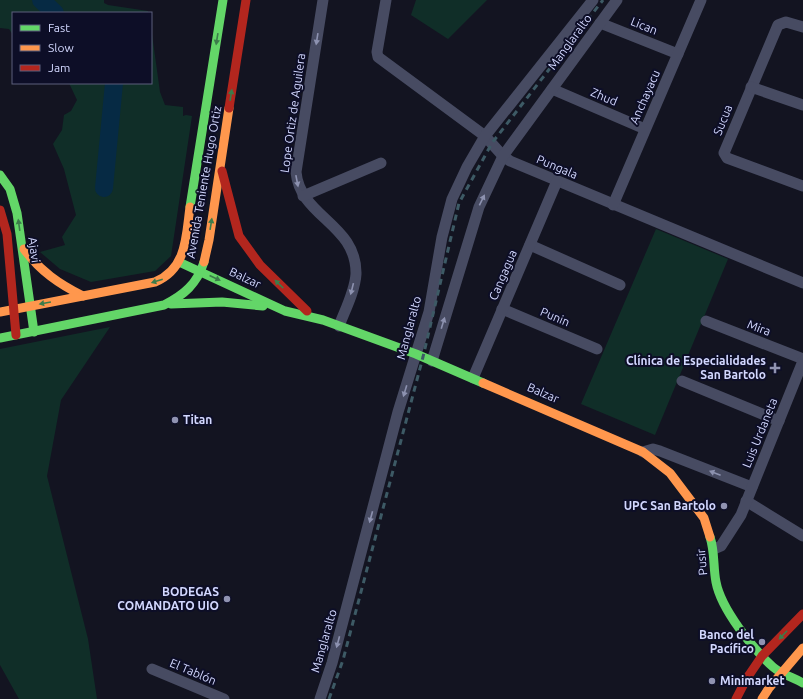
<svg xmlns="http://www.w3.org/2000/svg" width="803" height="699" font-family="Ubuntu,sans-serif">
	<style>
		.green { fill: #102e28 }
		.lines { fill: none; stroke-linecap: round; stroke-linejoin: round }
		.river { stroke: #062a44; stroke-width: 18 }
		.street { stroke: #474b62; stroke-width: 11 }
		.fast { stroke: #63d668; stroke-width: 9 }
		.slow { stroke: #ff974d; stroke-width: 9 }
		.jam { stroke: #b3261e; stroke-width: 9 }
		.rail { stroke: #3d5a65; stroke-width: 3; stroke-dasharray: 6 5; stroke-linecap: butt }
		.oneway { fill: #3c7c4b }
		.oneway2 { fill: #8d92b0 }
		.poi-dot { fill: #9093b1; stroke: #0d0e27; stroke-width: 1.5 }
		.labels { text-anchor: middle; stroke-width: 4; stroke-linejoin: round; paint-order: stroke }
		.street-label { font-size: 12px; fill: #d3d8ff; stroke: #0d0e27 }
		.poi-label { font-size: 12px; font-weight: bold; fill: #d3d8ff; stroke: #0d0e27; text-anchor: end }
	</style>
	<rect width="100%" height="100%" fill="#131421"/>
	<!-- green -->
	<g class="green">
		<polygon points="0,0 104,0 104,3 108,5 148,11 148,13 13,13 13,35 9,29 0,28"/>
		<polygon points="416,0 487,0 448,39 411,15"/>
		<polygon points="151,27 160,92 165,105 183,107 183,116 186,115 192,116 171,256 155,271 91,282 60,269 40,252 65,245 62,237 76,215 64,169 53,144 62,130 64,115 71,111 77,100 69,83 151,83"/>
		<polygon points="656,229 728,259 655,435 581,404"/>
		<polygon points="110,327 61,400 47,476 88,639 97,699 19,699 0,665 0,349"/>
	</g>
	<g class="lines">
		<!-- river -->
		<g class="river">
			<polyline points="41,0 55,13"/>
			<polyline points="104,188 114,83"/>
		</g>
		<!-- street -->
		<g class="street">
			<path d="M323 0 296 172C300 217 357 224 356 274 355 291 345 310 339 326"/>
			<polyline points="386,0 377,52 378,57 485,136 503,156 510,161 803,283"/>
			<polyline points="600,23 678,54"/>
			<polyline points="803,27 786,22 778,25 724,153 727,158 803,186"/>
			<polyline points="751,87 803,105"/>
			<polyline points="552,89 645,129"/>
			<polyline points="303,196 381,163"/>
			<polyline points="613,205 701,0"/>
			<polyline points="530,245 620,285"/>
			<polyline points="502,309 597,349"/>
			<polyline points="706,321 803,359"/>
			<polyline points="432,361 479,207 503,156 617,0"/>
			<polyline points="473,378 557,181"/>
			<polyline points="682,381 779,421"/>
			<polyline points="643,452 653,449 660,451 752,487"/>
			<polyline points="746,501 803,536"/>
			<polyline points="714,549 721,546 741,515 803,361"/>
			<polyline points="152,669 224,699"/>
			<polyline points="320,699 332,663 398,412 429,312 442,237 452,199 467,167 485,136 593,0"/>
		</g>
		<!-- fast -->
		<g class="fast">
			<polyline points="0,175 10,189 17,213 34,332"/>
			<polyline points="190,207 223,0"/>
			<polyline points="179,262 285,311 323,320 416,354 483,383"/>
			<polyline points="171,304 222,302 263,306"/>
			<path d="M0 338 164 305C184 295 197 284 204 262"/>
			<path d="M710 537C715 552 713 567 716 582 721 609 753 649 773 667 781 674 794 678 803 683"/>
		</g>
		<!-- slow -->
		<g class="slow">
			<path d="M24 249C40 271 59 284 83 296"/>
			<polyline points="204,262 209,240 229,108"/>
			<path d="M0 312 155 282C187 269 186 236 190 207"/>
			<polyline points="483,383 643,452 670,473 704,518 710,537"/>
			<polyline points="762,699 769,688 803,648"/>
		</g>
		<!-- jam -->
		<g class="jam">
			<polyline points="229,108 246,0"/>
			<polyline points="222,171 239,236 260,265 307,311"/>
			<polyline points="0,210 7,234 16,335"/>
			<polyline points="736,699 747,678 762,656 803,614"/>
		</g>
		<!-- rail -->
		<polyline class="rail" points="329,699 343,660 423,357 459,203 492,143 603,0"/>
	</g>
	<!-- one-way arrows -->
	<defs><path id="oneway-solid" d="M-6-.8H1V-3.2L6.5 0L1 3.2V.8H-6Z"/></defs>
	<g class="oneway">
		<use href="#oneway-solid" transform="translate(217 39) rotate(99)"/>
		<use href="#oneway-solid" transform="translate(231 95) rotate(-81)"/>
		<use href="#oneway-solid" transform="translate(211 224) rotate(-81)"/>
		<use href="#oneway-solid" transform="translate(19 225) rotate(-98)"/>
		<use href="#oneway-solid" transform="translate(215 278) rotate(25)"/>
		<use href="#oneway-solid" transform="translate(157 281) rotate(163)"/>
		<use href="#oneway-solid" transform="translate(279 284) rotate(-136)"/>
		<use href="#oneway-solid" transform="translate(45 303) rotate(170)"/>
		<use href="#oneway-solid" transform="translate(783 635) rotate(134)"/>
	</g>
	<g class="oneway2">
		<use href="#oneway-solid" transform="translate(317 39) rotate(99)"/>
		<use href="#oneway-solid" transform="translate(297 181) rotate(79)"/>
		<use href="#oneway-solid" transform="translate(482 200) rotate(-64)"/>
		<use href="#oneway-solid" transform="translate(352 289) rotate(104)"/>
		<use href="#oneway-solid" transform="translate(443 323) rotate(-73)"/>
		<use href="#oneway-solid" transform="translate(405 391) rotate(107)"/>
		<use href="#oneway-solid" transform="translate(715 473) rotate(-159)"/>
		<use href="#oneway-solid" transform="translate(371 517) rotate(105)"/>
		<use href="#oneway-solid" transform="translate(338 642) rotate(105)"/>
	</g>
	<!-- markers -->
	<g class="poi-dot">
		<path d="M773 362h4v4h4v4h-4v4h-4v-4h-4v-4h4z"/>
		<circle cx="175" cy="420" r="4"/>
		<circle cx="724" cy="506" r="4"/>
		<circle cx="227" cy="599" r="4"/>
		<circle cx="762" cy="642" r="4"/>
		<circle cx="712" cy="681" r="4"/>
	</g>
	<g class="labels">
		<!-- street labels -->
		<g class="street-label">
			<text transform="translate(644 26) rotate(22)" y="4">Lican</text>
			<text transform="translate(570 42) rotate(-54)" y="4">Manglaralto</text>
			<text transform="translate(604 97) rotate(23)" y="4">Zhud</text>
			<text transform="translate(645 97) rotate(-66)" y="4">Anchayacu</text>
			<text transform="translate(293 113) rotate(-82)" y="4">Lope Ortiz de Aguilera</text>
			<text transform="translate(723 120) rotate(-68)" y="4">Sucua</text>
			<text transform="translate(557 167) rotate(23)" y="4">Pungala</text>
			<text transform="translate(204 182) rotate(-80)" y="4">Avenida Teniente Hugo Ortiz</text>
			<text transform="translate(34 250) rotate(82)" y="4">Ajavi</text>
			<text transform="translate(503 275) rotate(-67)" y="4">Cangagua</text>
			<text transform="translate(245 278) rotate(25)" y="4">Balzar</text>
			<text transform="translate(555 317) rotate(23)" y="4">Punin</text>
			<text transform="translate(409 328) rotate(-75)" y="4">Manglaralto</text>
			<text transform="translate(759 328) rotate(21)" y="4">Mira</text>
			<text transform="translate(543 393) rotate(23)" y="4">Balzar</text>
			<text transform="translate(760 433) rotate(-68)" y="4">Luis Urdaneta</text>
			<text transform="translate(702 562) rotate(-95)" y="4">Pusir</text>
			<text transform="translate(324 641) rotate(-74)" y="4">Manglaralto</text>
			<text transform="translate(193 672) rotate(23)" y="4">El Tablón</text>
		</g>
		<!-- poi labels -->
		<g class="poi-label">
			<text x="766" y="365">Clínica de Especialidades<tspan x="766" dy="14">San Bartolo</tspan></text>
			<text x="183" y="424" text-anchor="start">Titan</text>
			<text x="716" y="510">UPC San Bartolo</text>
			<text x="219" y="596">BODEGAS<tspan x="219" dy="14">COMANDATO UIO</tspan></text>
			<text x="754" y="639">Banco del<tspan x="754" dy="14">Pacífico</tspan></text>
			<text x="720" y="685" text-anchor="start">Minimarket</text>
		</g>
	</g>
	<!-- legend -->
	<rect x="12" y="12" width="140" height="72" fill="#0d0e27" stroke="#5c5f7d"/>
	<rect x="20" y="25" width="20" height="6" fill="#63d668" stroke="#5c5f7d"/>
	<text x="48" y="32" font-size="12" fill="#d3d8ff">Fast</text>
	<rect x="20" y="45" width="20" height="6" fill="#ff974d" stroke="#5c5f7d"/>
	<text x="48" y="52" font-size="12" fill="#d3d8ff">Slow</text>
	<rect x="20" y="65" width="20" height="6" fill="#b3261e" stroke="#5c5f7d"/>
	<text x="48" y="72" font-size="12" fill="#d3d8ff">Jam</text>
</svg>
